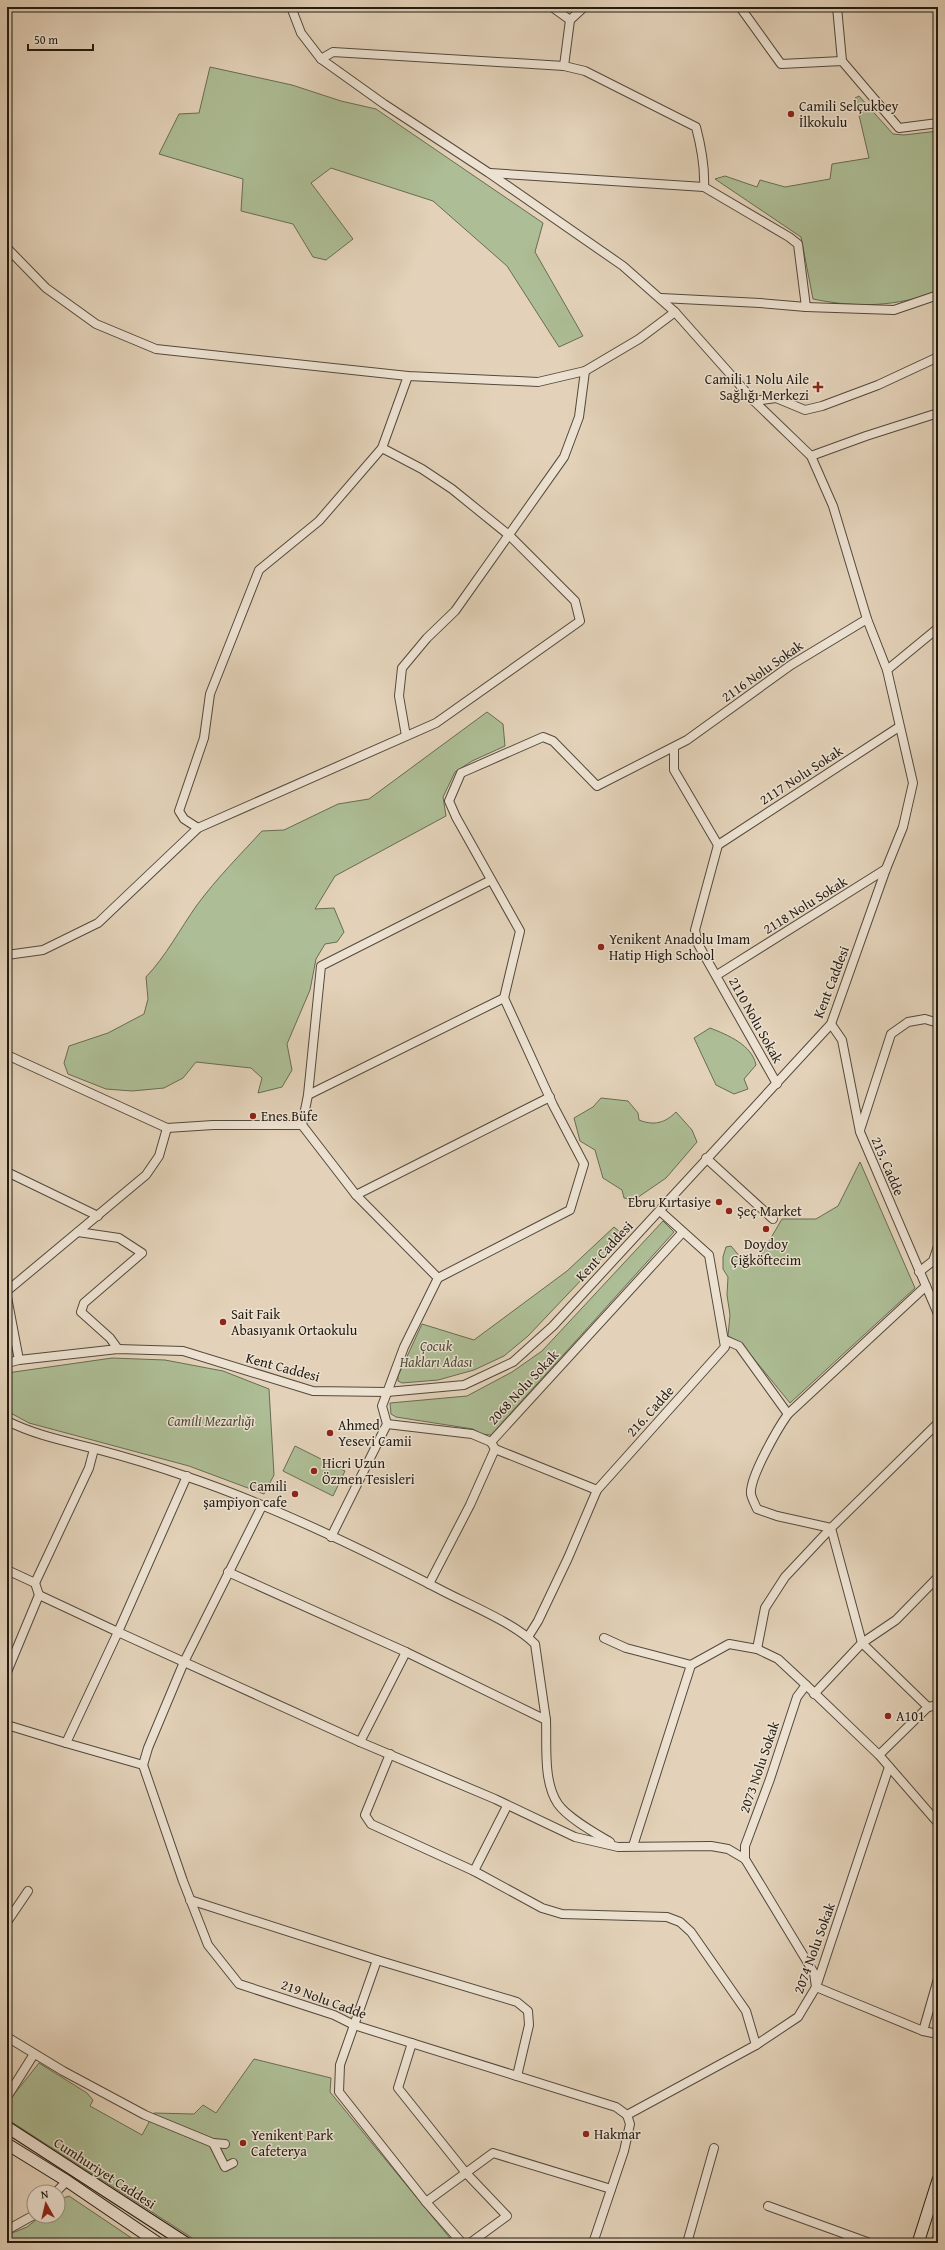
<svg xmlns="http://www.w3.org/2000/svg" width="945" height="2250" font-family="'Gentium Book Plus',serif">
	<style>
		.green { fill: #adbd95; stroke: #686c54 }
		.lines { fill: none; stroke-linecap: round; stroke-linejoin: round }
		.street-casing { stroke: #53493c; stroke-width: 10 }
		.secondary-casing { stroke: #231b12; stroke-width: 13 }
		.street { stroke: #ede2d2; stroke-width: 8 }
		.secondary { stroke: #ede2d2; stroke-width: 11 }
		.poi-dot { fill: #8f2418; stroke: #ede2d2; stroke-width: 1.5 }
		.labels { text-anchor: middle; stroke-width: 3; stroke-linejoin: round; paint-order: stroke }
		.poi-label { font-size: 14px; fill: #231b12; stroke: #ede2d2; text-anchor: start }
		.street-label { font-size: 14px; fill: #231b12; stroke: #ede2d2 }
		.park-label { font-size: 14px; font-style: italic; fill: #4c4c39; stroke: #ede2d2 }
	</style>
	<rect width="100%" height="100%" fill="#e3d2b9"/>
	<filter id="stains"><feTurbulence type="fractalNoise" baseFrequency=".005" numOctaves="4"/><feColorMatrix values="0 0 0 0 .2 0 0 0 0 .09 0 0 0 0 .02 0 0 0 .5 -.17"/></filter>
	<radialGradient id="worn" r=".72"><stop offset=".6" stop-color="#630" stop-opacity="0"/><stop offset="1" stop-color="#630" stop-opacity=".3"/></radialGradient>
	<!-- green -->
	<g class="green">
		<polygon points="210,67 292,85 341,101 376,109 543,223 535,252 583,336 559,347 507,266 433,201 331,168 311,183 353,239 326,260 313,257 293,224 241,211 243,179 159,154 179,114 199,113"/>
		<path d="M859 96 893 134 904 135 938 131V291C897 307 856 308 813 299L801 237 715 179 725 176 757 187 760 180 785 187 830 179 832 164 869 158 855 98Z"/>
		<path d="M487 712 503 724 505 746 472 761 455 772 443 797 446 816 335 876 315 909 334 908 344 932 337 942 325 944 316 959 310 990 287 1044 292 1070 282 1087 258 1093 262 1078 251 1068 196 1062 183 1078 164 1088 132 1091 106 1089 68 1074 64 1063 69 1046 108 1033 144 1014 148 999 146 977C166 956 180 929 197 905 217 878 240 855 262 831L284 830 338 804 369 799Z"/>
		<path d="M710 1028C728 1035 752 1045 756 1065L744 1079 748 1089 734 1094 716 1085 694 1038Z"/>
		<path d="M601 1098 628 1101 638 1113 639 1120C654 1126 665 1123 676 1112L692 1130 697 1142 666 1178 634 1200 624 1198 622 1190 603 1178 595 1150 580 1141 574 1118 593 1107Z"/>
		<polygon points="860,1162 915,1288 790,1403 741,1343 728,1336 730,1315 727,1295 728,1277 723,1269 723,1257 726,1247 731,1246 741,1258 758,1260 782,1219 816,1219 838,1206"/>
		<polygon points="663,1221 674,1232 491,1435 481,1434 473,1429 396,1417 391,1414 390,1403 467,1396 512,1372 542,1351"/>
		<polygon points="614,1227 624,1235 528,1336 504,1356 474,1370 438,1380 402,1383 398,1381 398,1376 422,1324 474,1340 567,1271"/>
		<polygon points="112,1358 165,1360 223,1371 269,1389 274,1475 264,1494 189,1466 29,1423 7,1411 7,1373"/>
		<polygon points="295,1446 345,1471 333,1496 283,1471"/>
		<polygon points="254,2059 331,2078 330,2092 454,2243 200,2243 7,2119 7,2103 39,2063 87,2093 93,2100 90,2106 142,2135 154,2113 194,2114 203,2105 216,2113"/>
		<polygon points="69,2196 139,2243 7,2243 7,2235 27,2227 41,2216 58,2216 58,2200"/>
	</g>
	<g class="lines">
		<!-- street casing -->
		<g class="street-casing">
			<g id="street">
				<polyline points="291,7 301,33 321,59 384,104 489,173 623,266 675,312 754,401 811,456 833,506 867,619 887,670"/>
				<polyline points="552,7 570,20 584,7"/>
				<polyline points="679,7 684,7"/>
				<polyline points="740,7 781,64 842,61 899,128 938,123"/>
				<polyline points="837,7 842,61"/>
				<polyline points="321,59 333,52 564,66 570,20"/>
				<path d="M564 66 585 71 696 127C701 146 705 167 704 187L789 237 798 244 806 307 760 303 661 298"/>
				<polyline points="490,173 704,187"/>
				<polyline points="7,248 46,288 96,324 156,349 408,376 538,382 585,371 639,339 675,312"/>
				<polyline points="806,307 894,310 938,295"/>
				<polyline points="754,401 776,398 805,410 822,406 878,385 936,358"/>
				<polyline points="811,456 866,436 938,413"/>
				<polyline points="406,736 399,696 402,668 427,638 455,611 564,457 579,417 585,371"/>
				<polyline points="674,748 674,770 718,845 695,930 698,944 777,1084"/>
				<polyline points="198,828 184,819 179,811 204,738 210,694 259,570 319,521 382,448 408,376"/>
				<polyline points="718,845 899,727"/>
				<polyline points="7,955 43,950 98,923 198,828 436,723 580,621 575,601 510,536 452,489 422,469 382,448"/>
				<polyline points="717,975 886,869"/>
				<polyline points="831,1024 842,1040 860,1132 938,1314"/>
				<polyline points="7,1055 167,1128 213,1125 302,1125 356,1195 438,1278 404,1347 391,1382 382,1406 387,1424 331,1537"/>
				<polyline points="308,1095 504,998 520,931 456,817 449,801 461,773 543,737 553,741 597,786 687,740 791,665 867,619"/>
				<polyline points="302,1125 308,1095 321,966 491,880"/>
				<polyline points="860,1130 891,1034 908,1022 925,1019 938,1023"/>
				<polyline points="706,1158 773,1219"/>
				<polyline points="7,1172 98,1216"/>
				<polyline points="356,1195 550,1097"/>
				<polyline points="78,1232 119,1238 142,1253 84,1303 81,1312 110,1338 118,1349"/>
				<polyline points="919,1272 933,1261 938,1246"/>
				<polyline points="438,1278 570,1210 584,1164 553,1105 504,998"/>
				<polyline points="7,1291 146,1175 159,1156 167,1128"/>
				<polyline points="7,1297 19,1360"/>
				<polyline points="725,1340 739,1346 788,1414 926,1286"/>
				<polyline points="7,1363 19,1360 118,1349 183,1351 313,1391 387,1392 464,1385 513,1362 553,1326 831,1024 886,869 903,827 913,783 887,670 938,628"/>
				<path d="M788 1414C778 1428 749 1478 751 1494 752 1499 755 1504 757 1509L777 1516 831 1528 938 1423"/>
				<path d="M7 1421C35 1435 65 1441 96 1449 126 1457 156 1466 185 1476 269 1504 360 1548 439 1589 467 1604 513 1622 535 1644L546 1720 406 1652 228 1572"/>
				<polyline points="387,1424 472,1434 491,1442"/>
				<polyline points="495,1449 597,1490"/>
				<polyline points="187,1476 118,1632 360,1742 495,1799 575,1837 618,1847 711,1846 728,1849 745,1859 814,1973 816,1987 923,2031 938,2034"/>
				<polyline points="7,1570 35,1583 39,1595 118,1632 66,1743 143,1765"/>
				<polyline points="35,1583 89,1468 94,1449"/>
				<polyline points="429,1584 470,1505 495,1449 491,1442 682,1233"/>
				<polyline points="528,1637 538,1621 568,1558 597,1490 725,1347 709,1255 660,1211"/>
				<polyline points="604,1638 626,1648 691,1665 729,1644 757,1649 765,1608 785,1577 831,1528 862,1643 896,1620 938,1577"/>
				<polyline points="757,1649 778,1659 806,1685 879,1755 938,1823"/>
				<polyline points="7,1672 39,1595"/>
				<polyline points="814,1694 862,1643 928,1707 938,1705"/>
				<path d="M546 1720C547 1746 543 1782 558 1804 568 1818 595 1833 610 1842"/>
				<polyline points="7,1725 66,1743"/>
				<polyline points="360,1742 406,1652"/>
				<polyline points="390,1754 365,1815 371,1824 474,1871"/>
				<polyline points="879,1755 928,1707"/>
				<polyline points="143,1765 183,1881 208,1945 239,1984 334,2015 354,2025 616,2107 627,2115"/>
				<polyline points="143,1765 148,1748 184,1662 262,1506"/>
				<polyline points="507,1806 474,1871 542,1908 562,1914 667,1917 680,1922 691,1932 746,2011 756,2045"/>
				<polyline points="633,1846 691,1665"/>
				<polyline points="745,1859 745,1846 770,1779 797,1697 806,1685"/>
				<polyline points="190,1900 377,1960 340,2065 339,2092 426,2202 462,2243"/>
				<polyline points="7,1922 28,1891"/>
				<polyline points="377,1960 517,2002 528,2011 529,2025 517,2076"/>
				<polyline points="923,2031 938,1979"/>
				<polyline points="7,2037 63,2071 145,2115 213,2143 225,2167 233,2163"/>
				<polyline points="412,2043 398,2088 466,2173 507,2216 470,2243"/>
				<polyline points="7,2097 34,2054"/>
				<polyline points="627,2115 756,2045 798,2017 816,1987 889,1767"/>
				<polyline points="213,2143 225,2144"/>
				<polyline points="56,2192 67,2181"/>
				<polyline points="426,2202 493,2153 611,2189"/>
				<polyline points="768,2206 870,2243"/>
				<polyline points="7,2230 34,2215"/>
				<polyline points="593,2243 624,2151 630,2124 627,2115"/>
				<polyline points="687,2243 714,2148"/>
			</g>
		</g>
		<!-- secondary casing -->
		<g class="secondary-casing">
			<g id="secondary">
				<polyline points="7,2127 186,2243"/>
				<polyline points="7,2144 67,2181 158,2243"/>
				<polyline points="918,2243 938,2180"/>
				<polyline points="937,2243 938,2240"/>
			</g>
		</g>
		<!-- street -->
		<use href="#street" class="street"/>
		<!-- secondary -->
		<use href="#secondary" class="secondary"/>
	</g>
	<!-- markers -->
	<g class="poi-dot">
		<circle cx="791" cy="114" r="4"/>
		<path d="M816 381h4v4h4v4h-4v4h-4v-4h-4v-4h4z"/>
		<circle cx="601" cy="947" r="4"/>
		<circle cx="253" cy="1116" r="4"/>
		<circle cx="719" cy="1202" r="4"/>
		<circle cx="729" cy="1211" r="4"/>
		<circle cx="766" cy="1229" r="4"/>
		<circle cx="223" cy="1322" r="4"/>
		<circle cx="330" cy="1433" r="4"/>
		<circle cx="314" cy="1471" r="4"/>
		<circle cx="295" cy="1494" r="4"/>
		<circle cx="888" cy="1716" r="4"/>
		<circle cx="586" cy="2134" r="4"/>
		<circle cx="243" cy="2143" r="4"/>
	</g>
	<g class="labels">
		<!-- poi labels -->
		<g class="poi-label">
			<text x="799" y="111">Camili Selçukbey<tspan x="799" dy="16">İlkokulu</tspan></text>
			<text x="809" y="384" text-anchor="end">Camili 1 Nolu Aile<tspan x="809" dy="16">Sağlığı Merkezi</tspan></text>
			<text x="609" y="944">Yenikent Anadolu Imam<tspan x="609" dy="16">Hatip High School</tspan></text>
			<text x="261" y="1121">Enes Büfe</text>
			<text x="711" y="1207" text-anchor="end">Ebru Kırtasiye</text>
			<text x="737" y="1216">Şeç Market</text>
			<text x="766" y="1249" text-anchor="middle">Doydoy<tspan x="766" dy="16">Çiğköftecim</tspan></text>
			<text x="231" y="1319">Sait Faik<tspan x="231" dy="16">Abasıyanık Ortaokulu</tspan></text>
			<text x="338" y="1430">Ahmed<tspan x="338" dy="16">Yesevi Camii</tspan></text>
			<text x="322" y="1468">Hicri Uzun<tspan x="322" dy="16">Özmen Tesisleri</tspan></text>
			<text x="287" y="1491" text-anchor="end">Camili<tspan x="287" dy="16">şampiyon cafe</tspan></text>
			<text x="896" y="1721">A101</text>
			<text x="594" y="2139">Hakmar</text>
			<text x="251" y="2140">Yenikent Park<tspan x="251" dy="16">Cafeterya</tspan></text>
		</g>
		<!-- street labels -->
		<g class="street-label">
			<text transform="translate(762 671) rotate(-35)" y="5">2116 Nolu Sokak</text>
			<text transform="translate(801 775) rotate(-33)" y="5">2117 Nolu Sokak</text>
			<text transform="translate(805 905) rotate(-32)" y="5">2118 Nolu Sokak</text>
			<text transform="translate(831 982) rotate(-69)" y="5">Kent Caddesi</text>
			<text transform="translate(756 1020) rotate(61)" y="5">2110 Nolu Sokak</text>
			<text transform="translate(888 1166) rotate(67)" y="5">215. Cadde</text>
			<text transform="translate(604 1251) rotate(-47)" y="5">Kent Caddesi</text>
			<text transform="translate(283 1367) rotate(15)" y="5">Kent Caddesi</text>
			<text transform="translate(523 1387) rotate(-47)" y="5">2068 Nolu Sokak</text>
			<text transform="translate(650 1411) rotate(-48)" y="5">216. Cadde</text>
			<text transform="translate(759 1767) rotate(-71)" y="5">2073 Nolu Sokak</text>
			<text transform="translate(814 1948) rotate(-70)" y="5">2074 Nolu Sokak</text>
			<text transform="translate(324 1999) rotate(20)" y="5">219 Nolu Cadde</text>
			<text transform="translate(105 2173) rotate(33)" y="5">Cumhuriyet Caddesi</text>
		</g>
		<!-- park labels -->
		<g class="park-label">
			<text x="436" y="1351">Çocuk<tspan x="436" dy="16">Hakları Adası</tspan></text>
			<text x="211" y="1426">Camili Mezarlığı</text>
		</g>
	</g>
	<!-- margin -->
	<rect width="945" height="2250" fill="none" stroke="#e3d2b9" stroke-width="24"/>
	<rect x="8" y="8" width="929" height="2234" fill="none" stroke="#231b12" stroke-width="2"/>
	<rect x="12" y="12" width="921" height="2226" fill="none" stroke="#231b12"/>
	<!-- north arrow -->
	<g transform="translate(46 2204) rotate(352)"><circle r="19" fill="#ede2d2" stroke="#9c9285"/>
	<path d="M0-3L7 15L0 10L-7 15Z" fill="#8f2418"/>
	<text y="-6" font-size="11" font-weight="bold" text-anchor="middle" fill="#231b12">N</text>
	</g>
	<!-- scale -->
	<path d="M28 44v6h65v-6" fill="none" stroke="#231b12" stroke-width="2"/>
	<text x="34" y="44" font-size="12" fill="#231b12" stroke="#ede2d2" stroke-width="3" paint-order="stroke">50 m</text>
	<rect width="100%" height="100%" filter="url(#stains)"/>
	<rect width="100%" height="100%" fill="url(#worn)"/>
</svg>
